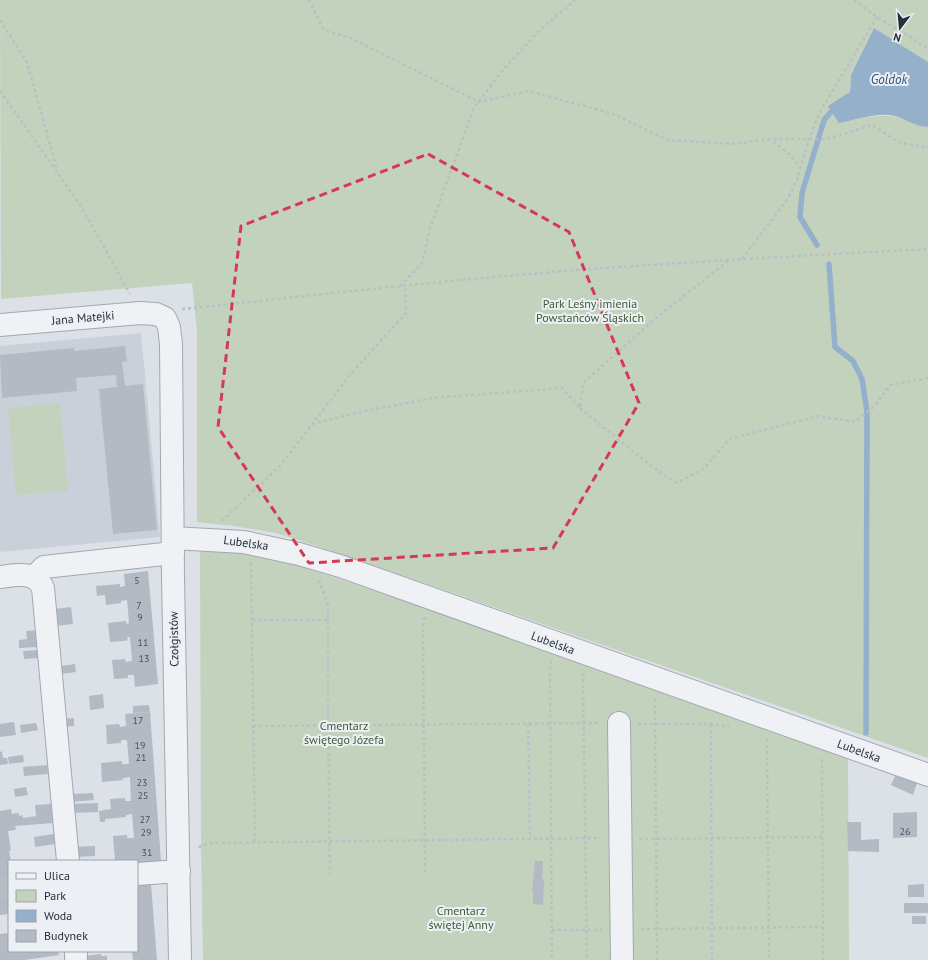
<svg xmlns="http://www.w3.org/2000/svg" width="928" height="960" font-family="'PT Sans',sans-serif">
	<style>
		.built { fill: #cad0d9 }
		.green { fill: #c3d2bd }
		.water { fill: #95b0ca }
		.lines { fill: none; stroke-linecap: round; stroke-linejoin: round }
		.stream { stroke: #95b0ca; stroke-width: 5.5 }
		.building { fill: #b3bac4 }
		.minor-tunnel { stroke: #b7bdc5; stroke-width: 22; stroke-dasharray: 22 11; stroke-linecap: butt }
		.minor-casing { stroke: #a1a8b1; stroke-width: 24 }
		.path { stroke: #babfc5; stroke-width: 2.5; stroke-dasharray: 3 3; stroke-linecap: butt }
		.minor { stroke: #eff1f5; stroke-width: 22 }
		.marked { fill: none; stroke: #d53955; stroke-width: 3; stroke-dasharray: 8 5; stroke-linejoin: round }
		.labels { text-anchor: middle; stroke-width: 4; stroke-linejoin: round; paint-order: stroke }
		.number-label { font-size: 10px; fill: #485260 }
		.park-label { font-size: 12px; fill: #3b5b32; stroke: #ecf0f5 }
		.street-label { font-size: 12px; fill: #252f3e; stroke: #ecf0f5 }
		.water-label { font-size: 13px; font-style: italic; fill: #2d4f74; stroke: #ecf0f5 }
	</style>
	<rect width="100%" height="100%" fill="#dce1e7"/>
	<!-- built -->
	<polygon class="built" points="141,333 160,537 0,552 0,346"/>
	<!-- green -->
	<g class="green">
		<path d="M0 0H928V62L874 28 851 75 850 93 865 117C879 116 890 114 904 119 913 121 918 127 928 127V758L329 550 276 533 234 526 197 522V332L192 283 1 299Z"/>
		<polygon points="60,403 68,491 16,495 8,408"/>
		<polygon points="208,545 277,558 848,752 849,960 203,960 201,846 200,551"/>
	</g>
	<!-- water -->
	<path class="water" d="M874 28 928 62V127C914 127 903 116 889 115 875 113 853 120 839 123L828 106 850 92 851 75Z"/>
	<g class="lines">
		<!-- stream -->
		<g class="stream">
			<polyline points="817,245 800,217 802,193 824,120 831,112 837,111"/>
			<polyline points="829,264 835,347 853,361 862,379 867,412 866,733"/>
		</g>
	</g>
	<!-- building -->
	<g class="building">
		<polygon points="125,346 127,361 122,362 125,386 143,384 157,530 113,534 99,389 117,387 116,375 76,378 77,391 2,398 0,355 74,348 74,351"/>
		<polygon points="148,571 158,684 135,687 134,675 128,675 128,678 114,679 112,660 125,659 126,662 132,661 130,637 127,637 128,640 124,641 110,642 108,623 126,621 126,624 129,623 127,600 121,601 121,603 106,605 105,595 97,596 96,586 120,584 120,587 125,586 124,574"/>
		<polygon points="71,607 73,624 56,626 55,609"/>
		<polygon points="40,630 38,647 19,648 19,640 27,639 26,631"/>
		<polygon points="38,650 39,658 24,659 23,651"/>
		<polygon points="75,664 76,672 61,674 61,666"/>
		<polygon points="103,694 104,708 90,710 89,696"/>
		<polygon points="149,705 150,712 133,713 133,706"/>
		<polygon points="150,712 161,861 137,863 135,860 115,861 113,836 127,835 127,838 134,838 132,814 126,815 126,817 105,819 105,822 100,822 99,811 111,809 110,799 125,798 125,801 131,801 130,777 123,778 123,780 102,782 101,763 122,761 122,764 129,764 127,740 121,740 121,743 107,744 106,725 119,724 120,727 126,726 125,714"/>
		<polygon points="74,718 74,726 61,727 60,719"/>
		<polygon points="14,722 16,735 0,737 0,724"/>
		<polygon points="36,723 38,730 21,733 20,725"/>
		<polygon points="2,751 3,758 7,758 8,764 0,765 0,752"/>
		<polygon points="23,755 24,762 9,764 8,757"/>
		<polygon points="47,765 48,774 24,776 23,767"/>
		<polygon points="896,774 917,783 913,795 891,785"/>
		<polygon points="26,787 28,795 15,797 14,789"/>
		<polygon points="93,793 94,800 70,802 70,794"/>
		<polygon points="98,803 98,812 71,813 71,804"/>
		<polygon points="51,804 53,823 15,826 16,830 8,831 11,851 9,851 11,861 9,861 9,914 0,915 0,811 11,809 12,814 19,813 19,816 22,815 23,818 36,816 35,805"/>
		<polygon points="917,812 917,837 893,838 893,813"/>
		<polygon points="847,822 861,822 861,840 879,839 879,852 848,851"/>
		<polygon points="54,834 56,844 35,847 34,837"/>
		<polygon points="95,846 95,856 76,857 75,847"/>
		<polygon points="535,861 543,861 542,879 544,879 543,905 533,904 533,892 532,892"/>
		<polygon points="151,884 157,960 133,960 132,951 137,951 137,885"/>
		<polygon points="924,884 924,897 908,897 908,885"/>
		<rect x="904" y="903" width="24" height="10"/>
		<rect x="912" y="916" width="14" height="8"/>
		<polygon points="9,933 9,951 58,951 59,955 25,960 0,960 0,934"/>
		<polygon points="101,954 101,956 107,956 107,960 85,960 84,956"/>
	</g>
	<g class="lines">
		<!-- minor-tunnel -->
		<polyline class="minor-tunnel" points="0,888 9,887"/>
		<!-- minor casing -->
		<g class="minor-casing">
			<g id="minor">
				<polyline points="0,325 140,313 156,314 165,318 169,327 171,344 173,577 180,960"/>
				<polyline points="173,538 244,542 299,554 340,566 928,775"/>
				<path d="M0 577C16 575 35 570 43 588L68 861"/>
				<polyline points="34,577 44,567 173,553"/>
				<polyline points="619,723 622,960"/>
				<polyline points="137,874 179,871"/>
				<polyline points="76,951 76,960"/>
			</g>
		</g>
		<!-- path -->
		<g class="path">
			<polyline points="309,0 324,30 351,38 479,102 528,91 611,113 667,140 736,144 767,139 827,139 872,125 898,142 928,148"/>
			<polyline points="854,0 877,17 928,48"/>
			<polyline points="0,20 27,62 57,169"/>
			<polyline points="0,91 81,206 130,294"/>
			<polyline points="768,139 786,151 801,168"/>
			<polyline points="742,259 787,200 797,180 809,139 821,110 877,17"/>
			<polyline points="400,286 422,263 430,228 474,108 502,71 539,31 575,0"/>
			<path d="M182 309C318 295 454 279 590 269 703 261 815 255 928 249"/>
			<polyline points="580,408 651,466 677,483 704,468 730,439 818,416 855,422 875,406 890,385 928,378"/>
			<polyline points="312,424 356,413 432,398 562,388 580,408 583,383 655,319 729,260"/>
			<polyline points="222,521 281,465 349,376 406,313 405,286"/>
			<polyline points="251,563 255,843"/>
			<polyline points="319,580 328,605 328,726 330,874"/>
			<polyline points="252,620 328,620"/>
			<polyline points="551,661 550,666 552,960"/>
			<polyline points="584,673 583,677 587,960"/>
			<polyline points="655,699 657,960"/>
			<polyline points="528,724 530,838"/>
			<polyline points="638,724 711,724 729,727"/>
			<polyline points="711,724 712,960"/>
			<polyline points="253,726 599,723"/>
			<polyline points="767,739 769,960"/>
			<polyline points="822,759 823,960"/>
			<polyline points="639,839 822,837"/>
			<polyline points="199,848 201,846 210,843 600,838"/>
			<polyline points="425,872 423,624 425,617"/>
			<polyline points="641,929 822,927"/>
			<polyline points="552,930 602,930"/>
		</g>
		<!-- minor -->
		<use href="#minor" class="minor"/>
	</g>
	<!-- marked area -->
	<path class="marked" d="M428 154 569 232 639 403 553 548 309 563 218 427 241 226Z"/>
	<g class="labels">
		<!-- number labels -->
		<g class="number-label">
			<text x="137" y="584">5</text>
			<text x="139" y="609">7</text>
			<text x="140" y="621">9</text>
			<text x="143" y="646">11</text>
			<text x="144" y="662">13</text>
			<text x="138" y="724">17</text>
			<text x="140" y="749">19</text>
			<text x="141" y="761">21</text>
			<text x="142" y="786">23</text>
			<text x="143" y="799">25</text>
			<text x="145" y="823">27</text>
			<text x="905" y="835">26</text>
			<text x="146" y="836">29</text>
			<text x="147" y="856">31</text>
		</g>
		<!-- park labels -->
		<g class="park-label">
			<text x="590" y="308">Park Leśny imienia<tspan x="590" dy="14">Powstańców Śląskich</tspan></text>
			<text x="344" y="730">Cmentarz<tspan x="344" dy="14">świętego Józefa</tspan></text>
			<text x="461" y="915">Cmentarz<tspan x="461" dy="14">świętej Anny</tspan></text>
		</g>
		<!-- street labels -->
		<g class="street-label">
			<text transform="translate(83 318) rotate(-5)" y="4">Jana Matejki</text>
			<text transform="translate(246 543) rotate(8)" y="4">Lubelska</text>
			<text transform="translate(174 639) rotate(-91)" y="4">Czołgistów</text>
			<text transform="translate(553 643) rotate(20)" y="4">Lubelska</text>
			<text transform="translate(859 751) rotate(20)" y="4">Lubelska</text>
		</g>
		<!-- water labels -->
		<g class="water-label">
			<text x="889" y="84">Goldok</text>
		</g>
	</g>
	<!-- legend -->
	<rect x="8" y="860" width="130" height="92" fill="#ecf0f5" stroke="#9ca3ac"/>
	<rect x="16" y="873" width="20" height="6" fill="#eff1f5" stroke="#9ca3ac"/>
	<text x="44" y="880" font-size="12" fill="#252f3e">Ulica</text>
	<rect x="16" y="890" width="20" height="12" fill="#c3d2bd" stroke="#9ca3ac"/>
	<text x="44" y="900" font-size="12" fill="#252f3e">Park</text>
	<rect x="16" y="910" width="20" height="12" fill="#95b0ca" stroke="#9ca3ac"/>
	<text x="44" y="920" font-size="12" fill="#252f3e">Woda</text>
	<rect x="16" y="930" width="20" height="12" fill="#b3bac4" stroke="#9ca3ac"/>
	<text x="44" y="940" font-size="12" fill="#252f3e">Budynek</text>
	<!-- north arrow -->
	<g transform="translate(900 28) rotate(196)" stroke="#ecf0f5" stroke-width="3" paint-order="stroke">
	<path d="M0-3L7 15L0 10L-7 15Z" fill="#252f3e"/>
	<text y="-6" font-size="11" font-weight="bold" text-anchor="middle" fill="#252f3e">N</text>
	</g>
</svg>
